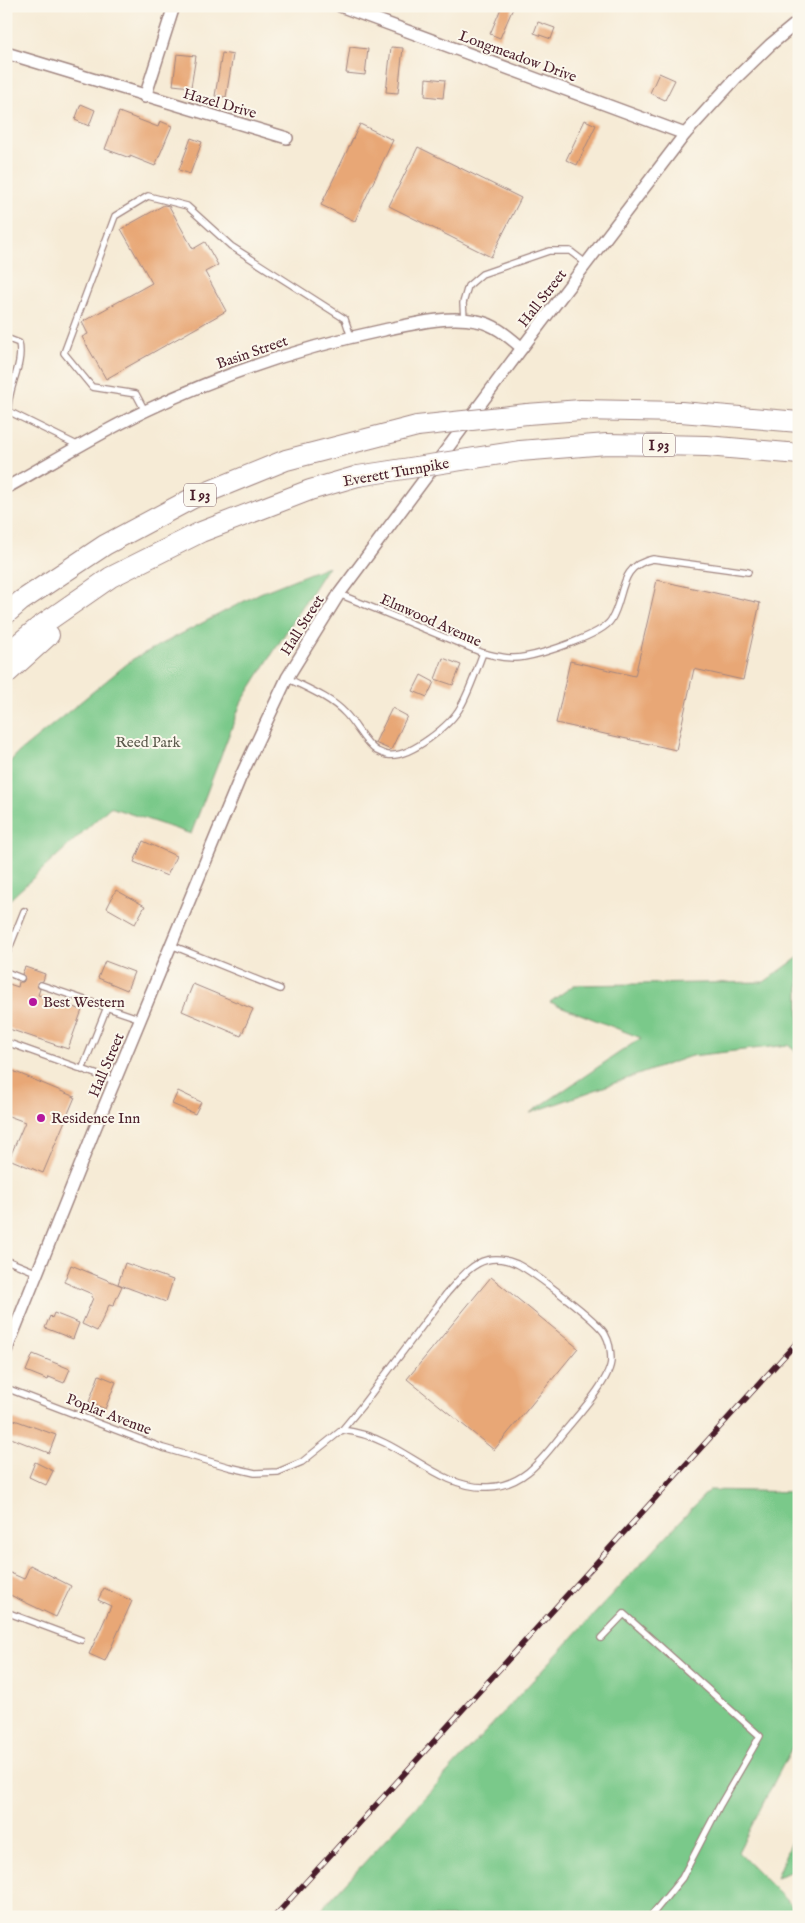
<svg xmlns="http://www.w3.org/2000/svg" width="805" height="1923" font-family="'IM FELL English',serif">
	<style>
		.green { fill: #7ac98a; stroke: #62745a }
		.building { fill: #e8a776 }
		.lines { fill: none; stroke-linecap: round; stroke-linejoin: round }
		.lane-casing { stroke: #a08580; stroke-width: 8 }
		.street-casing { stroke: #a08580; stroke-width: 14 }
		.highway-casing { stroke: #a08580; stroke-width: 22 }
		.lane { stroke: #fff; stroke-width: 5.5 }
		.street { stroke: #fff; stroke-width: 11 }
		.highway { stroke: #fff; stroke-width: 20 }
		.rail-casing { stroke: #4a1f2b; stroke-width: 5.5 }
		.rail { stroke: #fbf7ec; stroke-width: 4; stroke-dasharray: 11; stroke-linecap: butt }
		.highway-bridge-casing { stroke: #a08580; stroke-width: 22; stroke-linecap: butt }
		.highway-bridge { stroke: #fff; stroke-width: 20 }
		.poi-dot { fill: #b5179e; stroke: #fbf7ec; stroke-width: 2 }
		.labels { text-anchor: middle; stroke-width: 4; stroke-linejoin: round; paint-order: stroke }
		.shield { fill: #fbf7ec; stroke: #7f6065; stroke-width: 1 }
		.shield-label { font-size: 14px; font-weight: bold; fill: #4a1f2b }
		.street-label { font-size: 15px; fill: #4a1f2b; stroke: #fbf7ec }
		.park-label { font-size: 15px; fill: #5b5a4c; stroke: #fbf7ec }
		.poi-label { font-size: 15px; fill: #4a1f2b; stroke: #fbf7ec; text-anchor: start }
	</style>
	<rect width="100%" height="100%" fill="#fbf7ec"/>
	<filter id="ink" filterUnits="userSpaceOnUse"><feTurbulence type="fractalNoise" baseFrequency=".02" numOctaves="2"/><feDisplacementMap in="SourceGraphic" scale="10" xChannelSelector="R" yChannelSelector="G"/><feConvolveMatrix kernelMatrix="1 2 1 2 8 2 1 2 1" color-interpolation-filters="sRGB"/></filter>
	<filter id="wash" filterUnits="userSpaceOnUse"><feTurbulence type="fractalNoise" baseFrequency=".0096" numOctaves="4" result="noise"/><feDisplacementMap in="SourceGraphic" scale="20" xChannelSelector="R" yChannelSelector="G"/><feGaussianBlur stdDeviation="1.12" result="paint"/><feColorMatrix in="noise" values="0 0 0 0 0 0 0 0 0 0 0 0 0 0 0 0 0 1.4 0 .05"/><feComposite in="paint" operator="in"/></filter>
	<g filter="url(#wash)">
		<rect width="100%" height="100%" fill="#f6ebd6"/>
		<!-- green -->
		<g class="green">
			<polygon points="328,566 241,703 191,834 110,807 6,903 6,766 18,753 133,659 260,593"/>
			<polygon points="799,957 799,1054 788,1045 691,1056 530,1113 641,1038 550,1002 574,985 764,982"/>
			<polygon points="709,1490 799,1492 799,1734 738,1852 799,1913 799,1917 314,1917"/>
			<polygon points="799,1823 799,1869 776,1877"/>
		</g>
		<g id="blocks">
			<!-- building -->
			<g class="building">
				<polygon points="502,6 514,6 500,38 490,34"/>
				<polygon points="538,22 555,28 551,39 534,33"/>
				<polygon points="350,47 368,49 365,75 346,73"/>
				<polygon points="391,47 403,48 398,93 386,92"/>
				<polygon points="222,53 233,55 226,97 215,96"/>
				<polygon points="177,54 196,56 191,87 173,85"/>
				<polygon points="659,73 675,80 665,100 650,93"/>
				<polygon points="426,78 445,80 443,98 425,96"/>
				<polygon points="81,104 95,110 89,126 75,120"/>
				<polygon points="119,112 158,127 160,121 172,126 155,166 130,156 130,158 105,149"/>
				<polygon points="585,120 596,125 577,165 566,160"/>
				<polygon points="360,124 393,140 355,221 321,205"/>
				<polygon points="191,138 202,142 190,174 179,170"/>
				<polygon points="418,147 521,198 491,257 389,206"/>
				<polygon points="164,205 169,206 193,249 205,242 218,265 205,272 226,311 106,379 82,337 88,334 82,322 152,283 121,229"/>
				<polygon points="657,580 760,603 743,680 694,669 676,750 556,723 570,661 635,676"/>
				<polygon points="443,658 461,665 453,685 435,679"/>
				<polygon points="421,675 434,682 427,697 413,691"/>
				<polygon points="392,708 407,716 391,750 375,743"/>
				<polygon points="143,841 176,856 167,876 134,862"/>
				<polygon points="116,890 145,906 135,924 107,908"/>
				<polygon points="105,961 134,972 127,990 98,978"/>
				<polygon points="25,967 45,974 43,981 37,983 37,986 40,989 38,995 82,1010 68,1049 6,1028 6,983 18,987 19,982 23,982 25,979 22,974"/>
				<polygon points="193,984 253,1009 241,1036 182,1011"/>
				<polygon points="6,1068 75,1097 43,1173 9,1159 25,1122 6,1115"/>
				<polygon points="178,1091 201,1102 195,1114 172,1104"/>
				<polygon points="125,1263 173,1280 166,1302 118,1284"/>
				<polygon points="71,1265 122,1286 113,1306 109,1305 97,1331 82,1324 93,1298 91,1297 92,1294 64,1282"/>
				<polygon points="491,1277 578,1348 494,1450 407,1379"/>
				<polygon points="54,1313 79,1323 73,1339 45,1328 50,1316 52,1318"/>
				<polygon points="33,1354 70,1369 64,1383 49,1377 48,1380 26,1371"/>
				<polygon points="99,1375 116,1382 105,1409 89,1402"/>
				<polygon points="9,1418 56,1435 49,1453 6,1436 6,1425"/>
				<polygon points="35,1462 53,1471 46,1485 29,1477"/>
				<polygon points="30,1565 71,1586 56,1617 6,1593 6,1571 24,1579"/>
				<polygon points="104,1588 132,1601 105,1661 89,1654 111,1606 98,1600"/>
			</g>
		</g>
	</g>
	<g filter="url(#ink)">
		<use href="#blocks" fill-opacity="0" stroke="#a08580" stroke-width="1"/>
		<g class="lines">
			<!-- lane casing -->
			<g class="lane-casing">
				<g id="lane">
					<polyline points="464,319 463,303 468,286 482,274 549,251 570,251 587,264"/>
					<path d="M6 338 19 343C24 366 7 388 8 411L79 446"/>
					<polyline points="145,411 136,394 92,387 64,353 115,216 148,196 187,206 231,246 345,319 351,337"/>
					<path d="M483 653C497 656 510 660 524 657 542 654 602 635 611 620 626 596 617 566 653 559L748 572"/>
					<path d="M287 678C306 688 330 697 345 713 356 724 364 743 377 751 380 752 385 755 388 755 410 758 451 725 461 706 470 690 476 671 483 653L339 594"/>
					<polyline points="171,945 280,989"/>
					<polyline points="6,956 24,911"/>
					<polyline points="6,972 21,978"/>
					<polyline points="41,985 141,1019"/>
					<polyline points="6,1042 115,1081"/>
					<polyline points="82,1070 107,1007"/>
					<polyline points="6,1188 6,1189"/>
					<polyline points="6,1260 38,1273"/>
					<path d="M6 1388 163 1448 229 1467 255 1473 278 1472 302 1462 342 1430 361 1407 447 1293C458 1281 470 1264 487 1260 496 1258 508 1260 517 1264 533 1272 597 1320 605 1334 609 1341 611 1352 611 1360 611 1381 573 1420 559 1438 540 1462 522 1486 488 1487 449 1489 418 1459 385 1443 371 1436 358 1432 342 1430"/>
					<polyline points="6,1612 81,1640"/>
					<polyline points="601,1638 624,1614 760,1736 720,1805 682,1878 650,1917"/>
				</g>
			</g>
			<!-- street casing -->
			<g class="street-casing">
				<g id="street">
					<polyline points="340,6 685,134"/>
					<polyline points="6,53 287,138"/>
					<polyline points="145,97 174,6"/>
					<path d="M6 488C52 462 97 434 145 411 220 375 302 347 384 330 413 324 447 315 477 321 495 324 509 337 522 348"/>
					<polyline points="6,1351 94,1131 240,778 287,678 339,594 522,348 685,134 736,78 770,45 799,21"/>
				</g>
			</g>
			<!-- highway casing -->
			<g class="highway-casing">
				<g id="highway">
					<polyline points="527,414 581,410 681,412 799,422"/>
					<polyline points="520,451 607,444 707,446 799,454"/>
					<polyline points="6,614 21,601 105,545 193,498 286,460 417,426"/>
					<polyline points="6,654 39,627 111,577 201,532 310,490 358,476"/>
					<polyline points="6,674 49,635"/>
				</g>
			</g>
			<!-- lane -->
			<use href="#lane" class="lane"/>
			<!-- street -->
			<use href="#street" class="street"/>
			<!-- highway -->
			<use href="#highway" class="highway"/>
			<!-- rail casing -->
			<g class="rail-casing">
				<polyline id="rail" points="274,1917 799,1340"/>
			</g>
			<!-- rail -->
			<use href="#rail" class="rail"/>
			<!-- highway-bridge casing -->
			<g class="highway-bridge-casing">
				<g id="highway-bridge">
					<polyline points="417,426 527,414"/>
					<polyline points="358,476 520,451"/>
				</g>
			</g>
			<!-- highway-bridge -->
			<use href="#highway-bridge" class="highway-bridge"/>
		</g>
	</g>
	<!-- markers -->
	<g class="poi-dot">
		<circle cx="33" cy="1002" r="5"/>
		<circle cx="41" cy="1118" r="5"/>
	</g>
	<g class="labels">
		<!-- shield labels -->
		<g class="shield">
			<rect x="643" y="433.5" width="32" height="23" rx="4"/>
			<rect x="184" y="483.5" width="32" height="23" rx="4"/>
		</g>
		<g class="shield-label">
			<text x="659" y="450">I 93</text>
			<text x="200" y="500">I 93</text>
		</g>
		<!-- street labels -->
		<g class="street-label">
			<text transform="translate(518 56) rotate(20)" y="5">Longmeadow Drive</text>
			<text transform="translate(220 103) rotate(16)" y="5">Hazel Drive</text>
			<text transform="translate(542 298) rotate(-52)" y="5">Hall Street</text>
			<text transform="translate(252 352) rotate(-19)" y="5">Basin Street</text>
			<text transform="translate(396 472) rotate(-10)" y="5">Everett Turnpike</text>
			<text transform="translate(431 620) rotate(24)" y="5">Elmwood Avenue</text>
			<text transform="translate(302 625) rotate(-58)" y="5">Hall Street</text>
			<text transform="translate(106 1065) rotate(-67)" y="5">Hall Street</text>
			<text transform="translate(109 1414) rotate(21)" y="5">Poplar Avenue</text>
		</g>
		<!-- park labels -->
		<g class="park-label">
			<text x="148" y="747">Reed Park</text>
		</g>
		<!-- poi labels -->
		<g class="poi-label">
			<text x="43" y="1007">Best Western</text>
			<text x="51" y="1123">Residence Inn</text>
		</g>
	</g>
	<!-- margin -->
	<rect width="805" height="1923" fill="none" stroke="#fbf7ec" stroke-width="25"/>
</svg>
